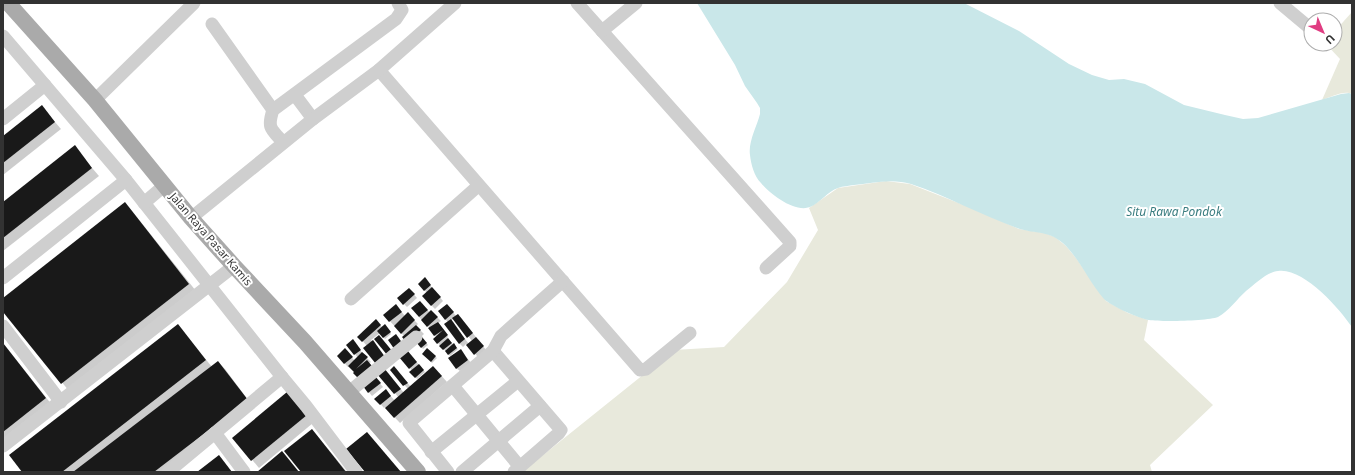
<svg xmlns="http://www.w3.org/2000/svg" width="1355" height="475" font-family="'Noto Sans',sans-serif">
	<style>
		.green { fill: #e8e9dc }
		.water { fill: #c9e7e9 }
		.shadow { fill: #0003; fill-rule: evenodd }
		.building { fill: #191919 }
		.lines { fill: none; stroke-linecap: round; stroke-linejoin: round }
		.minor { stroke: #cfcfcf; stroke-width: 13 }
		.major { stroke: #aaa; stroke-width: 16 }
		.labels { text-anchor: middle; stroke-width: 4; stroke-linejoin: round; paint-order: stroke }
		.street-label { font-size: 11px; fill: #323232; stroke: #fff }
		.water-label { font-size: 12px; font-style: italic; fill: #3a7d80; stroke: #fff }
	</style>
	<rect width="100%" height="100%" fill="#fff"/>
	<!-- green -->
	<g class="green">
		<path d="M1352 12V94C1344 90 1331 97 1322 100L1340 59 1326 44H1335V31Z"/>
		<polygon points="886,181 910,184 974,209 1019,229 1045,233 1055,237 1066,246 1076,258 1106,301 1128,313 1148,320 1144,340 1213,405 1150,465 1152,472 522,472 674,350 724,347 787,282 818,230 809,208 838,188"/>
	</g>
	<!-- water -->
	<path class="water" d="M697 3H964L1019 31 1069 64 1092 75 1109 80 1124 79 1145 84 1184 105 1225 115 1243 119 1258 118 1341 94 1349 93 1352 94V327C1339 308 1303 267 1278 271 1267 272 1255 284 1246 291 1237 299 1229 311 1218 317 1208 321 1161 322 1149 320 1140 319 1111 306 1104 299 1090 283 1081 262 1066 246 1049 229 1037 235 1017 228 981 215 947 196 911 184 892 178 872 183 854 185 849 186 843 186 838 188 828 191 820 203 810 207 795 213 770 194 761 183 754 176 751 164 750 155 748 142 757 126 760 114V108L757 103 745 86 735 65Z"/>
	<!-- shadow -->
	<g class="shadow">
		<polygon points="42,107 61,129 3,175 3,137"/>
		<polygon points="74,147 99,176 3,251 3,203"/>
		<polygon points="125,203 132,211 196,291 69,391 3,310 3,299"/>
		<polygon points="425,279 443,301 435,309 431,305 427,293 419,284"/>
		<polygon points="412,292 417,298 407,307 404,304"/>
		<polygon points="424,306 430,313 431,311 441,321 438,323 448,337 447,338 458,349 450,356 434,339 436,337 430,328 419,317"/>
		<path d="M450 308 456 316 461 318 486 350 478 357 466 344 463 347 459 343 448 322 445 319ZM454 318 472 341 469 344 451 321Z"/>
		<polygon points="399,309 405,316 408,314 418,324 416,326 424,334 411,345 404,336 384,315"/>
		<polygon points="376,321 382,327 385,326 391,334 385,339 380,333 371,340 388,360 367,346 359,337"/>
		<polygon points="178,325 212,367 218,362 225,369 254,408 171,472 23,472"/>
		<polygon points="422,338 428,345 423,349 417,342"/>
		<polygon points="3,343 52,405 3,445"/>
		<polygon points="356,344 363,354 371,362 356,372 350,366 348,367 338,356 345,350 355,361 358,358 348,345"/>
		<polygon points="427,350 437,358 432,363 423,354"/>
		<polygon points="410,354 425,372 417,379 411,372 412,371 410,368"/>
		<polygon points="464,354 471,363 460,371 456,368"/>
		<polygon points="391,370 397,371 411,387 439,373 447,382 400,423 385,407 384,408 376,399 389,394 395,401 399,398 379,374 388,373 404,393 408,389"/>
		<polygon points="378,381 383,387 372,396 364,386"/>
		<polygon points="294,401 313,423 259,468 234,438"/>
		<polygon points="312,430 319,438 347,472 302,472"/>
	</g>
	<!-- building -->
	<g class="building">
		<polygon points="42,105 55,122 3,163 3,136"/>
		<polygon points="75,145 92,168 3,238 3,202"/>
		<polygon points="125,202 189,284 61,384 3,312 3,298"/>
		<polygon points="425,277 431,285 424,291 418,284"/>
		<polygon points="432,287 441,297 431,306 422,296"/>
		<polygon points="409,288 415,294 403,305 397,298"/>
		<polygon points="420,301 428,310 419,317 411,308"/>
		<polygon points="396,304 402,312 389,322 383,315"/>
		<polygon points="447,304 454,312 445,320 438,311"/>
		<polygon points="431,310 438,317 427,327 421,320"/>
		<polygon points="408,312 415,320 401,334 394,326"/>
		<polygon points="458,314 473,333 467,338 452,318"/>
		<polygon points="376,319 381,325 362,342 357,337"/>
		<polygon points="451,319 465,339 459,344 444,324"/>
		<polygon points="438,322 448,335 437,344 433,339 443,330 434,336 428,328"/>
		<polygon points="178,324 206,360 62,472 22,472 9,455"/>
		<polygon points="385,324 391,332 383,338 377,331"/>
		<polygon points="416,325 421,330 406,342 402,337"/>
		<polygon points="396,334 403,344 395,350 388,340"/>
		<polygon points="379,335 393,352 388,356 374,339"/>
		<polygon points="422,337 427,343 421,348 416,342"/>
		<polygon points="476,337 484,346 474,355 466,345"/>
		<polygon points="448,338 452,343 443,350 439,346"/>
		<polygon points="353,339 361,350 354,355 346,345"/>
		<polygon points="373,340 385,357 376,364 363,348"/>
		<polygon points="3,343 46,398 3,432"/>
		<polygon points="454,343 457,348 448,355 445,351"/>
		<polygon points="345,348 353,357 344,364 337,356"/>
		<polygon points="427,348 436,356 431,362 422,354"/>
		<polygon points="461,349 468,360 456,369 448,358"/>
		<polygon points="407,350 417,362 409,369 399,357"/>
		<polygon points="362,352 368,357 356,369 367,360 372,366 358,378 353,373 354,372 348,366"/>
		<polygon points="218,361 248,400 154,472 73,472"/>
		<polygon points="419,364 424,370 415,378 409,372"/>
		<polygon points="394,366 408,383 403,386 390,370"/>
		<polygon points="433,366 442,376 394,418 385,408"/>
		<polygon points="384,368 401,389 394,394 377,374"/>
		<polygon points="375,376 381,383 368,393 363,386"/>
		<polygon points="386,389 391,396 380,405 374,399"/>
		<polygon points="287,392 307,415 251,461 232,438"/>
		<polygon points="312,429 346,472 301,472 284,451"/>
		<polygon points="367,432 401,472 365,472 346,449"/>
		<polygon points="282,451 299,472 257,472"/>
		<polygon points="219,455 232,472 197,472"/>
	</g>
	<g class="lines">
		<!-- minor -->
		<g class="minor">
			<polyline points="577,3 790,242 790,246 766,268"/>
			<polyline points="1280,3 1311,29"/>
			<polyline points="212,24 273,110"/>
			<polyline points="602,31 636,3"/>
			<polyline points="3,36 126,180 282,377 306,406 356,472"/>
			<polyline points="379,70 640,370 646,369 690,333"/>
			<polyline points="295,95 313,119"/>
			<polyline points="95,100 194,3"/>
			<polyline points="3,119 45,85"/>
			<path d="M283 142C271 129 267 128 273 110L396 19 402 10 398 3"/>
			<polyline points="144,203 165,185"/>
			<polyline points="191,218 313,119 379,70 455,3"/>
			<polyline points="3,278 126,180"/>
			<polyline points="351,299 478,186"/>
			<polyline points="3,326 61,402"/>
			<polyline points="493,351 561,430 559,433 514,472"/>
			<polyline points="453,386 520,467"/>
			<polyline points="349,392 416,337"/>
			<polyline points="215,433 244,472"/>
			<polyline points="3,446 234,266"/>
			<polyline points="431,452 518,381"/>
			<polyline points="168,472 282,377"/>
			<polyline points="448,472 409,423 412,420 493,351 501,336 563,281"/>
			<polyline points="462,472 540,406"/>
		</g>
		<!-- major -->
		<polyline class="major" points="8,3 95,100 191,218 234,266 305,342 418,472"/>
	</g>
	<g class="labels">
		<!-- street labels -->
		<g class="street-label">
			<text transform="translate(211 239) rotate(49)" y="4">Jalan Raya Pasar Kamis</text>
		</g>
		<!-- water labels -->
		<g class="water-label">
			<text x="1174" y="216">Situ Rawa Pondok</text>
		</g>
	</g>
	<!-- border -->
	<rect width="1355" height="475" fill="none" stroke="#323232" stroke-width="8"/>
	<!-- north arrow -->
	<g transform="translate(1323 32) rotate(136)"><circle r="19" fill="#ffffff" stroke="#adadad"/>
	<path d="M0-3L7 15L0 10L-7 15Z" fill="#e03d82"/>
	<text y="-6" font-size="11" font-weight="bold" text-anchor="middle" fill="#323232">U</text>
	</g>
</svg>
